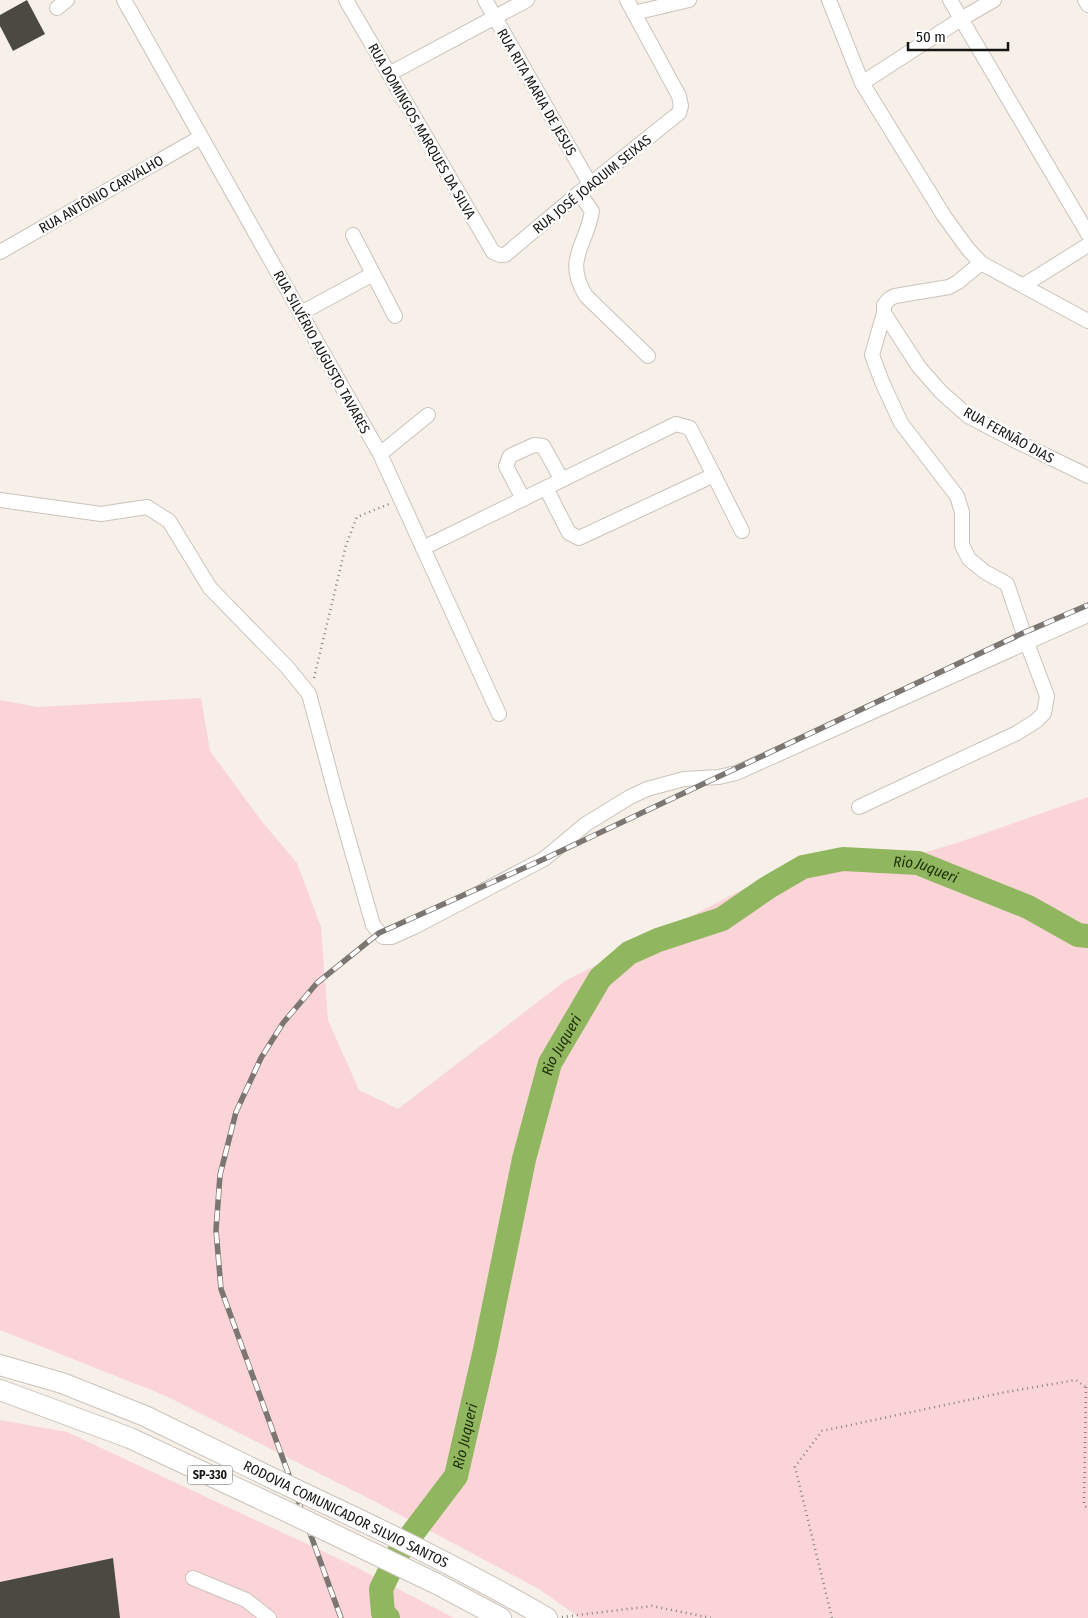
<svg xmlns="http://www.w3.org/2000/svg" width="1088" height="1618" font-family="'Fira Sans Condensed',sans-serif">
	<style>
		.green { fill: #fad4d6 }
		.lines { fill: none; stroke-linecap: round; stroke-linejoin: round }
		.river { stroke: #90b75f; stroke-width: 24 }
		.building { fill: #4b4a42 }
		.minor-casing { stroke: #cac3bb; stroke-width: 16 }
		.highway-casing { stroke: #cac3bb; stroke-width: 22 }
		.path { stroke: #86827c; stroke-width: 2.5; stroke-dasharray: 1 4; stroke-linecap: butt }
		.minor { stroke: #fff; stroke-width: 14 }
		.highway { stroke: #fff; stroke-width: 20 }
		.rail-casing { stroke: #7b7671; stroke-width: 5.5 }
		.rail { stroke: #fefefe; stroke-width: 4; stroke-dasharray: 11; stroke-linecap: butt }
		.highway-bridge-casing { stroke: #cac3bb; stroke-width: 22; stroke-linecap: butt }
		.highway-bridge { stroke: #fff; stroke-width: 20 }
		.labels { text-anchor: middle; stroke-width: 5; stroke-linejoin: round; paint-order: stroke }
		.shield { fill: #fefefe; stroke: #5c5b59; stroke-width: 1 }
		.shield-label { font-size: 12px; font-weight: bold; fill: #171512 }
		.street-label { font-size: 14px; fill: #171512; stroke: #fefefe }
		.water-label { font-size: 15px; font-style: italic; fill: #202f0a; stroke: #fefefe }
	</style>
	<rect width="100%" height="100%" fill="#f7f0e8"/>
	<!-- green -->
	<g class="green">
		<polygon points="201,698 210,751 263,823 297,863 321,927 328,1020 359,1090 398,1109 565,981 802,859 923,853 957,843 1088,797 1088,1618 580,1618 539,1589 374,1501 166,1396 0,1330 0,700 37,707"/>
		<polygon points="0,1420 67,1432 350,1564 454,1618 0,1618"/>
	</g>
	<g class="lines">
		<!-- river -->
		<path class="river" id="s1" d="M388 1618 383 1613 381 1589 400 1550 456 1476 485 1350 524 1159 550 1063 600 978 629 953 658 940 722 919 767 888 803 867 843 859 918 863 1028 907 1078 935 1088 936"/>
	</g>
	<!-- building -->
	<g class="building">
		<polygon points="27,0 45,34 13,51 0,26 0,15"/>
		<polygon points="113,1558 120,1618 0,1618 0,1582"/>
	</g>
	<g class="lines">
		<!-- minor casing -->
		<g class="minor-casing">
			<g id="minor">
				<polyline points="124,0 380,454 499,714"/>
				<polyline points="346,0 493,252 500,255 505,255 579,193 679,113 681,106 679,96 627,0"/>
				<polyline points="485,0 590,184"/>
				<polyline points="829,0 862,83 944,216 968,249 981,263 1088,321"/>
				<polyline points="950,0 1088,234"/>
				<polyline points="1085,0 1088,5"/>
				<polyline points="57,8 67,0"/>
				<polyline points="634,13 689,0"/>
				<polyline points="389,74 527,0"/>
				<polyline points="862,83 961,19 994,0"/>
				<path d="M579 193 592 211C587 245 563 259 586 296L648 356"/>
				<polyline points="353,235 395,316"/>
				<polyline points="0,252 201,137"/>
				<polyline points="1024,285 1088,245"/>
				<polyline points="301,313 373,274"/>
				<polyline points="884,313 919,367 941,392 968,416 1014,440 1088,476"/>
				<polyline points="380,454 428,415"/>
				<polyline points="546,488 569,533 579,538 714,475"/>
				<polyline points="523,499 506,466 510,456 534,445 543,446 562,480"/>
				<polyline points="0,500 101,514 147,507 169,521 210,588 287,667 309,694 337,799 373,925 383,937 392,937 414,927 544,859 586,824 630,797 647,789 684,779 719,777 736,773 1088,615"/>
				<polyline points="423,548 676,424 690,428 742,531"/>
				<polyline points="859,807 1017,733 1036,721 1044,713 1047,696 1027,643 1007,584 985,572 969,559 962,545 962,512 957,496 901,423 882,382 872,355 884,313 884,305 889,299 895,296 949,287 958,282 981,263"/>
				<polyline points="193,1578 246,1600 269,1618"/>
			</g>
		</g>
		<!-- highway casing -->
		<g class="highway-casing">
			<g id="highway">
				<polyline points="0,1365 62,1383 145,1416 278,1481"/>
				<polyline points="0,1390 130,1438 290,1513"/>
				<path d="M320 1501C397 1537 473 1575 547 1618"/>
				<polyline points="329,1532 437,1584 501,1618"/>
			</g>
		</g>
		<!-- path -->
		<g class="path">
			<polyline points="314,678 346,545 357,517 389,504"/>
			<polyline points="1086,1387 1084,1505 1088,1509"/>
			<polyline points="562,1617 652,1606 711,1618"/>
			<polyline points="832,1618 795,1467 822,1431 1006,1392 1076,1380 1088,1389"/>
		</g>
		<!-- minor -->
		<use href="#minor" class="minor"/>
		<!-- highway -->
		<use href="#highway" class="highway"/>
		<!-- rail casing -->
		<g class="rail-casing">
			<polyline id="rail" points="341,1618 221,1289 216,1230 220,1175 236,1112 261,1058 283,1023 317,983 379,933 544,859 1023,633 1088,605"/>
		</g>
		<!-- rail -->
		<use href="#rail" class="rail"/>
		<!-- highway-bridge casing -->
		<g class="highway-bridge-casing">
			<g id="highway-bridge">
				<polyline points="278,1481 320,1501"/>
				<polyline points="290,1513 329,1532"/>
			</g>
		</g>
		<!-- highway-bridge -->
		<use href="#highway-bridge" class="highway-bridge"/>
	</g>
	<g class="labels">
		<!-- shield labels -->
		<rect class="shield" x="187.5" y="1465.5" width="45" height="19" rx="4"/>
		<g class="shield-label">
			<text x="210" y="1479">SP-330</text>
		</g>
		<!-- street labels -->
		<g class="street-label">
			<text transform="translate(537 92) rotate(60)" y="5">RUA RITA MARIA DE JESUS</text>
			<text transform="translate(422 131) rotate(60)" y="5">RUA DOMINGOS MARQUES DA SILVA</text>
			<text transform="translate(592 184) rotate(-39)" y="5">RUA JOSÉ JOAQUIM SEIXAS</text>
			<text transform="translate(101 194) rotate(-30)" y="5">RUA ANTÔNIO CARVALHO</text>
			<text transform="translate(322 352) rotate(61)" y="5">RUA SILVÉRIO AUGUSTO TAVARES</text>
			<text transform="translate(1009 435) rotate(29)" y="5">RUA FERNÃO DIAS</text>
			<text transform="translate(346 1514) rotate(26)" y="5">RODOVIA COMUNICADOR SILVIO SANTOS</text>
		</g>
		<!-- water labels -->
		<g class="water-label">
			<text dy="5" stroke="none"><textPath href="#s1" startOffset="1048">Rio Juqueri</textPath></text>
			<text dy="5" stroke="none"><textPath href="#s1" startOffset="612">Rio Juqueri</textPath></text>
			<text dy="5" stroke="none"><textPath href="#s1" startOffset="208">Rio Juqueri</textPath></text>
		</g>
	</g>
	<!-- scale -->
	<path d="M908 42v8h100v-8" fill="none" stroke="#171512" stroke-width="2.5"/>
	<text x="916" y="42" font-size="15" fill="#171512" stroke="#fefefe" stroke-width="4" paint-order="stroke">50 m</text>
</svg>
